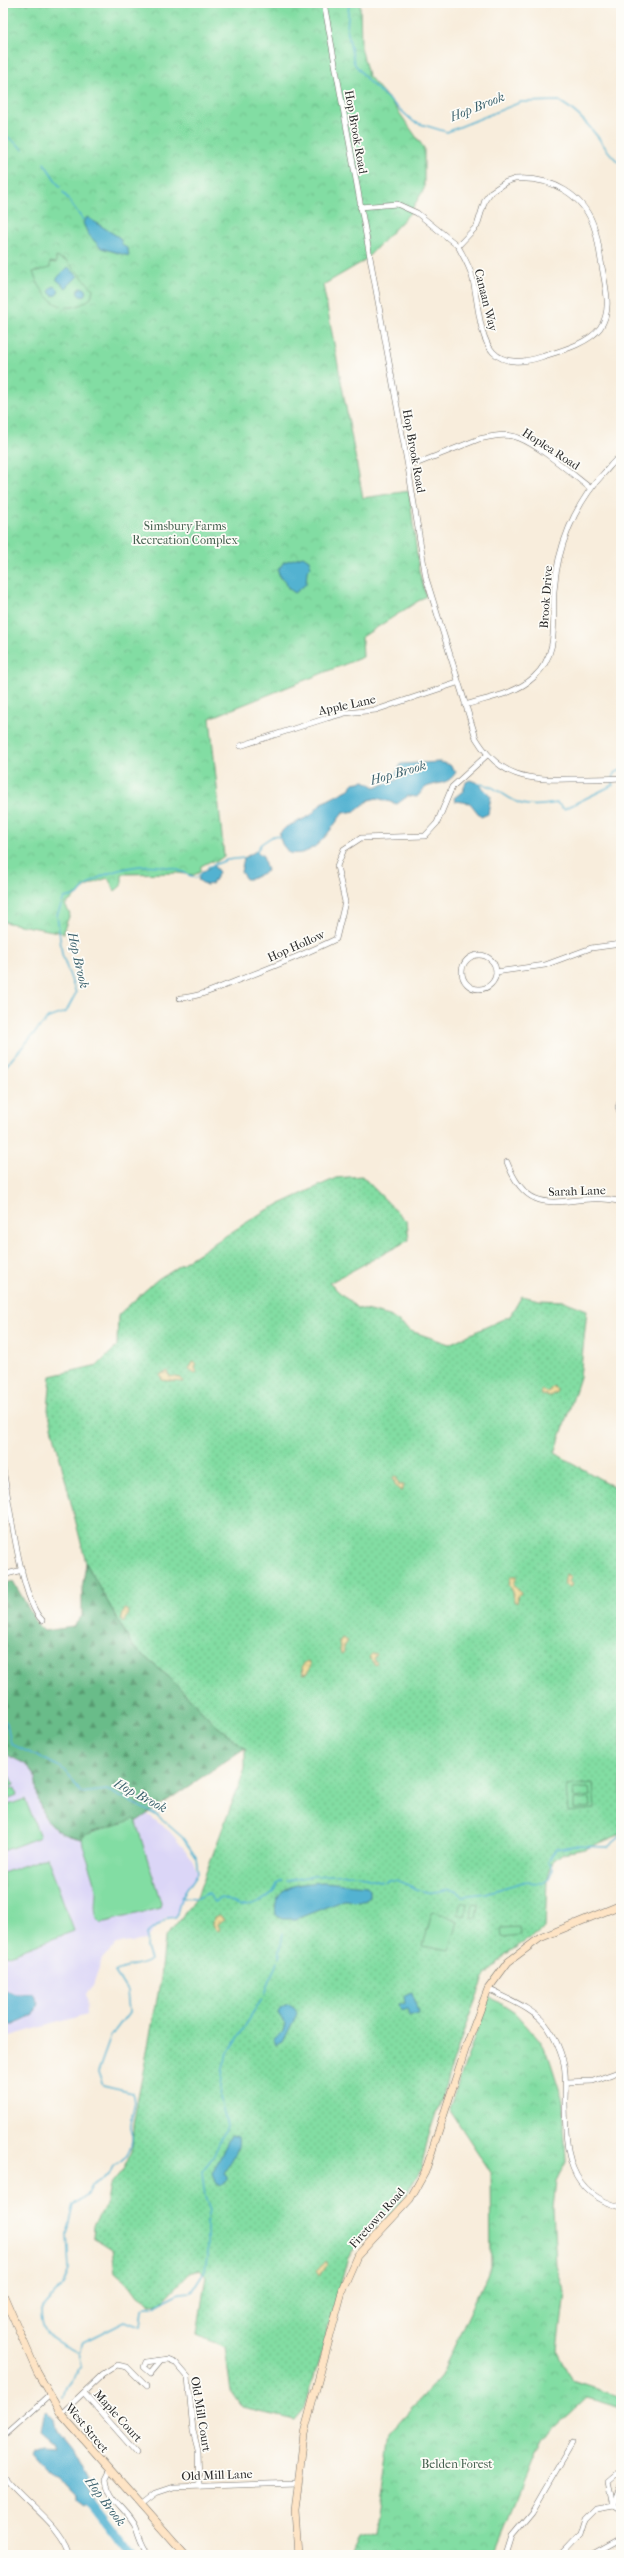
<svg xmlns="http://www.w3.org/2000/svg" width="624" height="2558" font-family="'IM FELL French Canon',serif">
	<style>
		.built { fill: #dbd6f7 }
		.grass { fill: url(#grass-dots); stroke: #568467 }
		.forest { fill: url(#forest-firs); stroke: #4a745a }
		.sand { fill: url(#sand-dots); stroke: #8c8264 }
		.park { fill: url(#park-crowns); stroke: #568467 }
		.pitch { fill: #82dda3; stroke: #568467 }
		.water { fill: #52b2d1; stroke: #3e6e7e }
		.lines { fill: none; stroke-linecap: round; stroke-linejoin: round }
		.stream { stroke: #52b2d1; stroke-width: 1.5 }
		.river { stroke: #52b2d1; stroke-width: 9 }
		.street-casing { stroke: #736f69; stroke-width: 6 }
		.secondary-casing { stroke: #736f69; stroke-width: 8 }
		.street { stroke: #fff; stroke-width: 5 }
		.secondary { stroke: #fee4c5; stroke-width: 7 }
		.labels { text-anchor: middle; stroke-width: 3.5; stroke-linejoin: round; paint-order: stroke }
		.street-label { font-size: 12px; fill: #2b2b2b; stroke: #fdfcf7 }
		.park-label { font-size: 12px; fill: #45604f; stroke: #fdfcf7 }
		.water-label { font-size: 13px; font-style: italic; fill: #3b616d; stroke: #fdfcf7 }
	</style>
	<defs>
		<pattern id="grass-dots" width="8" height="8" patternUnits="userSpaceOnUse"><rect width="8" height="8" fill="#82dda3"/><path d="M2 2h.1M6 6h.1" fill="none" stroke="#70be8c" stroke-width="1.8" stroke-linecap="round"/></pattern>
		<pattern id="forest-firs" width="22" height="20" patternUnits="userSpaceOnUse"><rect width="22" height="20" fill="#69bc89"/><path d="M5 1l3.5 6h-7zM16 11l3.5 6h-7z" fill="#579970"/></pattern>
		<pattern id="sand-dots" width="8" height="8" patternUnits="userSpaceOnUse"><rect width="8" height="8" fill="#eeda9e"/><path d="M2 2h.1M6 6h.1" fill="none" stroke="#cb8" stroke-width="1.8" stroke-linecap="round"/></pattern>
		<pattern id="park-crowns" width="20" height="18" patternUnits="userSpaceOnUse"><rect width="20" height="18" fill="#82dda3"/><path d="M2 6a3 3 0 1 1 6 0M12 15a3 3 0 1 1 6 0" fill="none" stroke="#70be8c"/></pattern>
	</defs>
	<rect width="100%" height="100%" fill="#fdfcf7"/>
	<filter id="ink" filterUnits="userSpaceOnUse"><feTurbulence type="fractalNoise" baseFrequency=".025" numOctaves="2"/><feDisplacementMap in="SourceGraphic" scale="8" xChannelSelector="R" yChannelSelector="G"/><feConvolveMatrix kernelMatrix="1 2 1 2 8 2 1 2 1" color-interpolation-filters="sRGB"/></filter>
	<filter id="wash" filterUnits="userSpaceOnUse"><feTurbulence type="fractalNoise" baseFrequency=".012" numOctaves="4" result="noise"/><feDisplacementMap in="SourceGraphic" scale="16" xChannelSelector="R" yChannelSelector="G"/><feGaussianBlur stdDeviation="0.9" result="paint"/><feColorMatrix in="noise" values="0 0 0 0 0 0 0 0 0 0 0 0 0 0 0 0 0 1.4 0 .05"/><feComposite in="paint" operator="in"/></filter>
	<g filter="url(#wash)">
		<rect width="100%" height="100%" fill="#f8eddc"/>
		<!-- built -->
		<polygon class="built" points="3,1711 140,1808 170,1832 191,1857 198,1873 184,1894 176,1916 165,1918 146,1940 116,1944 102,1959 93,1986 86,1994 87,2014 3,2038"/>
		<!-- grass -->
		<polygon class="grass" points="362,1176 407,1222 409,1240 329,1283 357,1308 390,1316 411,1331 449,1344 510,1316 522,1296 539,1300 564,1301 587,1310 580,1377 555,1453 621,1491 621,1834 585,1849 563,1853 553,1861 547,1881 545,1928 506,1954 484,1978 464,2030 428,2137 421,2170 397,2208 356,2246 348,2258 305,2408 295,2420 242,2408 231,2392 225,2347 197,2335 206,2275 199,2269 190,2273 161,2303 150,2304 138,2296 130,2285 115,2272 112,2249 93,2237 94,2225 107,2203 110,2185 124,2168 132,2151 133,2124 161,1978 165,1938 196,1899 245,1769 245,1748 217,1726 170,1678 133,1647 86,1563 48,1410 51,1376 98,1365 117,1346 118,1315 158,1279 263,1212 336,1178"/>
		<!-- forest -->
		<path class="forest" d="M86 1563 133 1647 170 1678 217 1726 245 1748 137 1821 92 1832 82 1839C55 1835 41 1820 37 1793 36 1787 36 1777 33 1772 27 1762 12 1759 3 1752V1584L13 1581 38 1625 44 1631 73 1627 82 1616V1589Z"/>
		<!-- sand -->
		<g class="sand">
			<polygon points="193,1362 197,1364 195,1367 197,1373 195,1374 189,1370"/>
			<polygon points="168,1371 169,1376 181,1378 183,1382 162,1380 160,1375"/>
			<polygon points="553,1386 557,1390 556,1393 549,1396 542,1395 541,1390 548,1392"/>
			<polygon points="396,1476 399,1485 404,1485 402,1492 396,1487 393,1477"/>
			<polygon points="566,1574 572,1577 569,1581 572,1585 570,1587 564,1585"/>
			<polygon points="511,1576 517,1576 514,1585 521,1593 518,1596 517,1603 514,1601 513,1592 509,1584"/>
			<polygon points="125,1609 128,1610 129,1614 123,1622 121,1619"/>
			<polygon points="342,1638 347,1641 343,1647 344,1652 341,1654 339,1643"/>
			<polygon points="373,1653 377,1654 374,1659 377,1663 375,1665 369,1657"/>
			<polygon points="309,1661 311,1665 307,1673 303,1674 302,1667 305,1662"/>
			<polygon points="220,1915 224,1920 218,1924 220,1930 217,1931 213,1925 214,1917"/>
			<polygon points="325,2261 327,2265 320,2276 317,2271"/>
		</g>
		<!-- park -->
		<g class="park">
			<path d="M3 3H360L361 47 368 75 396 108 424 148V189L409 214 364 261 323 285 363 498 409 491 419 571 426 596 362 637 363 657 210 718 224 856 216 862 211 861 201 866 200 872 194 875 177 873 122 874V885L115 891 108 878C84 885 83 891 65 905L70 914 64 929V933L3 922Z"/>
			<polygon points="593,1783 595,1809 568,1812 566,1786"/>
			<polygon points="489,1996 515,2013 539,2040 548,2054 563,2101 566,2162 556,2182 553,2208 556,2266 565,2292 558,2351 573,2381 621,2397 621,2408 587,2398 541,2440 494,2555 352,2555 359,2537 375,2532 390,2433 440,2377 491,2267 490,2171 449,2109"/>
		</g>
		<!-- pitch -->
		<g class="pitch">
			<path d="M56 257 67 261 93 289 91 298C64 320 43 299 33 272L50 268V262L56 263Z"/>
			<polygon points="11,1777 14,1785 3,1789 3,1780"/>
			<polygon points="15,1788 17,1795 3,1801 3,1792"/>
			<polygon points="589,1788 590,1796 574,1798 573,1789"/>
			<polygon points="25,1799 40,1837 3,1851 3,1807"/>
			<polygon points="590,1799 591,1807 574,1809 574,1800"/>
			<path d="M135 1819 161 1903 160 1908 101 1923C92 1915 96 1901 96 1891 95 1873 84 1856 82 1839L85 1835Z"/>
			<polygon points="47,1857 74,1931 7,1956 3,1945 3,1873"/>
			<polygon points="461,1902 467,1903 465,1916 458,1914"/>
			<polygon points="473,1904 479,1905 477,1918 471,1917"/>
			<polygon points="435,1912 458,1922 449,1951 423,1946 432,1913"/>
			<polygon points="519,1927 520,1935 502,1937 501,1928"/>
		</g>
		<!-- water -->
		<g class="water">
			<polygon points="87,217 120,238 122,244 128,249 129,256 101,248 88,234 83,223"/>
			<polygon points="68,267 78,276 66,288 56,279"/>
			<circle cx="54" cy="291" r="4.5"/>
			<circle cx="82" cy="292" r="4.5"/>
			<polygon points="303,556 309,560 311,567 307,571 306,584 295,593 288,588 285,580 280,578 278,570 284,562"/>
			<path d="M440 762 450 765 456 772C449 784 441 782 429 786 424 787 420 794 417 797L408 796 397 804 377 798 369 800 356 811 343 813C329 831 315 858 289 853L282 844 279 834 286 827 310 816 322 803 351 788 353 783 365 781 375 787 397 780 395 775 401 764Z"/>
			<polygon points="470,780 478,783 491,796 488,814 481,817 470,803 455,801 454,798 463,791 466,782"/>
			<polygon points="256,851 263,856 267,871 251,879 246,879 241,872 244,858"/>
			<polygon points="213,865 219,872 212,884 206,885 198,880 201,873"/>
			<path d="M324 1882 367 1886 370 1890V1897L364 1901 344 1900 296 1919H282L276 1915C271 1883 301 1884 324 1882Z"/>
			<path d="M3 1989 15 1994H33L38 2003 34 2015C24 2020 14 2027 3 2023Z"/>
			<polygon points="413,1993 418,2013 409,2016 407,2009 401,2011 399,2005 405,2003 404,1996"/>
			<polygon points="288,2004 295,2009 297,2014 283,2042 277,2045 274,2039 283,2031 285,2024 278,2013 280,2008"/>
			<path d="M231 2135 238 2137C241 2151 230 2161 224 2173L228 2179 221 2187 215 2183 212 2174Z"/>
			<polygon points="47,2411 55,2419 57,2429 72,2447 89,2479 85,2484 94,2499 84,2506 76,2500 76,2496 58,2477 46,2470 32,2454 34,2450 44,2446 55,2447 53,2442 41,2432 44,2414"/>
		</g>
		<g class="lines">
			<!-- stream -->
			<g class="stream">
				<path d="M349 3 347 29 354 63 368 81 414 122 447 132 521 102 559 101C573 109 587 123 597 136 605 147 610 156 621 164"/>
				<polyline points="3,133 23,149"/>
				<polyline points="44,163 60,187"/>
				<polyline points="63,192 83,220"/>
				<path d="M476 784C495 783 505 799 522 804 533 807 546 805 557 803L564 809 613 785 614 773 621 770"/>
				<polyline points="256,852 261,844 273,836 281,837"/>
				<polyline points="208,867 227,860 244,858"/>
				<path d="M3 1069 48 1018 66 1012 76 993 62 954 57 915 64 898 78 895C96 870 143 861 172 868 180 870 188 875 196 878L202 873"/>
				<path d="M3 1720 7 1723 11 1744 58 1766 69 1775 81 1793 107 1790 158 1816 182 1837 196 1857 198 1873 181 1898 176 1917 168 1918 147 1934 146 1948 150 1960C140 1968 126 1965 115 1972L127 1991 129 2012 111 2036 98 2072 103 2086 133 2093C138 2105 131 2112 130 2124 129 2128 131 2132 132 2136 132 2150 126 2161 113 2166L109 2175 91 2186 86 2196 74 2206 67 2234 69 2270 63 2285 41 2310C41 2340 57 2341 79 2353L82 2365 66 2387 63 2397"/>
				<path d="M287 1881C309 1875 330 1875 351 1874 361 1873 372 1881 382 1881"/>
				<path d="M385 1881C398 1875 413 1891 427 1892 442 1894 449 1883 462 1896L486 1893 523 1882 543 1883 549 1879 553 1869 548 1861 556 1849 574 1846 608 1847 621 1836"/>
				<path d="M182 1897 198 1898 208 1893 215 1902 222 1898C228 1899 235 1904 240 1905 254 1906 273 1898 277 1884L282 1881"/>
				<polyline points="279,1958 283,1933"/>
				<polyline points="265,1994 277,1962"/>
				<polyline points="79,2353 83,2342 125,2321 140,2327 142,2310 146,2307 152,2307 180,2293 191,2292 205,2270 207,2258 207,2223 210,2211 205,2197 202,2171 213,2157 227,2126 220,2097 223,2067 227,2055 262,1999"/>
			</g>
			<!-- river -->
			<polyline class="river" points="82,2492 131,2555"/>
		</g>
	</g>
	<g filter="url(#ink)">
		<g class="lines">
			<!-- street casing -->
			<g class="street-casing">
				<g id="street">
					<path d="M324 3 408 467 426 578 476 738C500 778 528 780 571 779 588 779 605 779 621 778"/>
					<path d="M515 179C551 176 585 195 595 230 599 243 600 258 603 272 606 290 612 311 600 328 588 344 560 351 541 357 526 362 505 365 493 352 478 336 478 297 472 276 469 265 463 256 458 246L477 226 485 200 491 192 506 182Z"/>
					<polyline points="360,207 397,204 417,213 458,246"/>
					<path d="M408 467 479 439C492 436 507 433 519 438 540 446 572 474 590 488"/>
					<path d="M465 705C488 698 516 694 534 677 560 653 552 622 554 591 557 548 574 505 604 473 609 468 614 460 621 456"/>
					<polyline points="240,746 327,718 345,713 376,710 457,683"/>
					<circle cx="479" cy="972" r="17"/>
					<polyline points="496,972 545,965 591,948 621,944"/>
					<path d="M180 998C200 997 218 988 236 981 270 968 303 955 336 939L345 902 337 866 344 849 361 838 425 836 437 823 452 787 486 756"/>
					<polyline points="621,1099 618,1107 621,1115"/>
					<path d="M507 1162C532 1229 571 1188 621 1202"/>
					<path d="M3 1469C9 1501 21 1601 42 1620"/>
					<polyline points="3,1575 22,1570"/>
					<path d="M488 1989C508 1999 537 2010 549 2029 555 2038 560 2050 563 2060 567 2073 565 2089 565 2103 566 2150 566 2193 621 2207"/>
					<polyline points="566,2082 593,2081 621,2071"/>
					<polyline points="161,2361 151,2373 144,2367 146,2362 168,2359 175,2362 188,2377 193,2431 198,2450 199,2486"/>
					<polyline points="85,2394 136,2452"/>
					<polyline points="61,2414 103,2374 117,2365 127,2367 146,2386"/>
					<polyline points="3,2437 49,2396"/>
					<path d="M110 2471 106 2479C108 2501 128 2509 136 2527 140 2538 141 2545 149 2555"/>
					<path d="M3 2474C23 2502 60 2522 70 2555"/>
					<polyline points="142,2504 156,2493 174,2487 298,2483"/>
					<polyline points="613,2505 608,2482 621,2471"/>
					<polyline points="613,2505 621,2486"/>
					<polyline points="506,2555 512,2536 532,2512 572,2443"/>
					<polyline points="561,2555 580,2535 585,2519 596,2508 613,2505 621,2510"/>
					<polyline points="592,2555 621,2539"/>
				</g>
			</g>
			<!-- secondary casing -->
			<g class="secondary-casing">
				<g id="secondary">
					<polyline points="3,2294 37,2372 61,2414 186,2555"/>
					<polyline points="298,2555 295,2512 304,2433 343,2288 357,2256 410,2199 425,2172 466,2047 488,1989 508,1962 540,1938 621,1905"/>
				</g>
			</g>
			<!-- street -->
			<use href="#street" class="street"/>
			<!-- secondary -->
			<use href="#secondary" class="secondary"/>
		</g>
	</g>
	<g class="labels">
		<!-- street labels -->
		<g class="street-label">
			<text transform="translate(356 132) rotate(80)" y="4">Hop Brook Road</text>
			<text transform="translate(486 300) rotate(76)" y="4">Canaan Way</text>
			<text transform="translate(551 449) rotate(33)" y="4">Hoplea Road</text>
			<text transform="translate(414 451) rotate(80)" y="4">Hop Brook Road</text>
			<text transform="translate(546 597) rotate(-86)" y="4">Brook Drive</text>
			<text transform="translate(347 705) rotate(-12)" y="4">Apple Lane</text>
			<text transform="translate(296 946) rotate(-24)" y="4">Hop Hollow</text>
			<text transform="translate(577 1191) rotate(-2)" y="4">Sarah Lane</text>
			<text transform="translate(377 2218) rotate(-48)" y="4">Firetown Road</text>
			<text transform="translate(201 2414) rotate(81)" y="4">Old Mill Court</text>
			<text transform="translate(118 2416) rotate(48)" y="4">Maple Court</text>
			<text transform="translate(87 2428) rotate(50)" y="4">West Street</text>
			<text transform="translate(217 2475) rotate(-2)" y="4">Old Mill Lane</text>
		</g>
		<!-- park labels -->
		<g class="park-label">
			<text x="185" y="530">Simsbury Farms<tspan x="185" dy="14">Recreation Complex</tspan></text>
			<text x="457" y="2468">Belden Forest</text>
		</g>
		<!-- water labels -->
		<g class="water-label">
			<text transform="translate(477 106) rotate(-22)" y="5">Hop Brook</text>
			<text transform="translate(398 772) rotate(-16)" y="5">Hop Brook</text>
			<text transform="translate(79 960) rotate(77)" y="5">Hop Brook</text>
			<text transform="translate(141 1795) rotate(28)" y="5">Hop Brook</text>
			<text transform="translate(106 2501) rotate(53)" y="5">Hop Brook</text>
		</g>
	</g>
	<!-- margin -->
	<rect width="624" height="2558" fill="none" stroke="#fdfcf7" stroke-width="16"/>
</svg>
